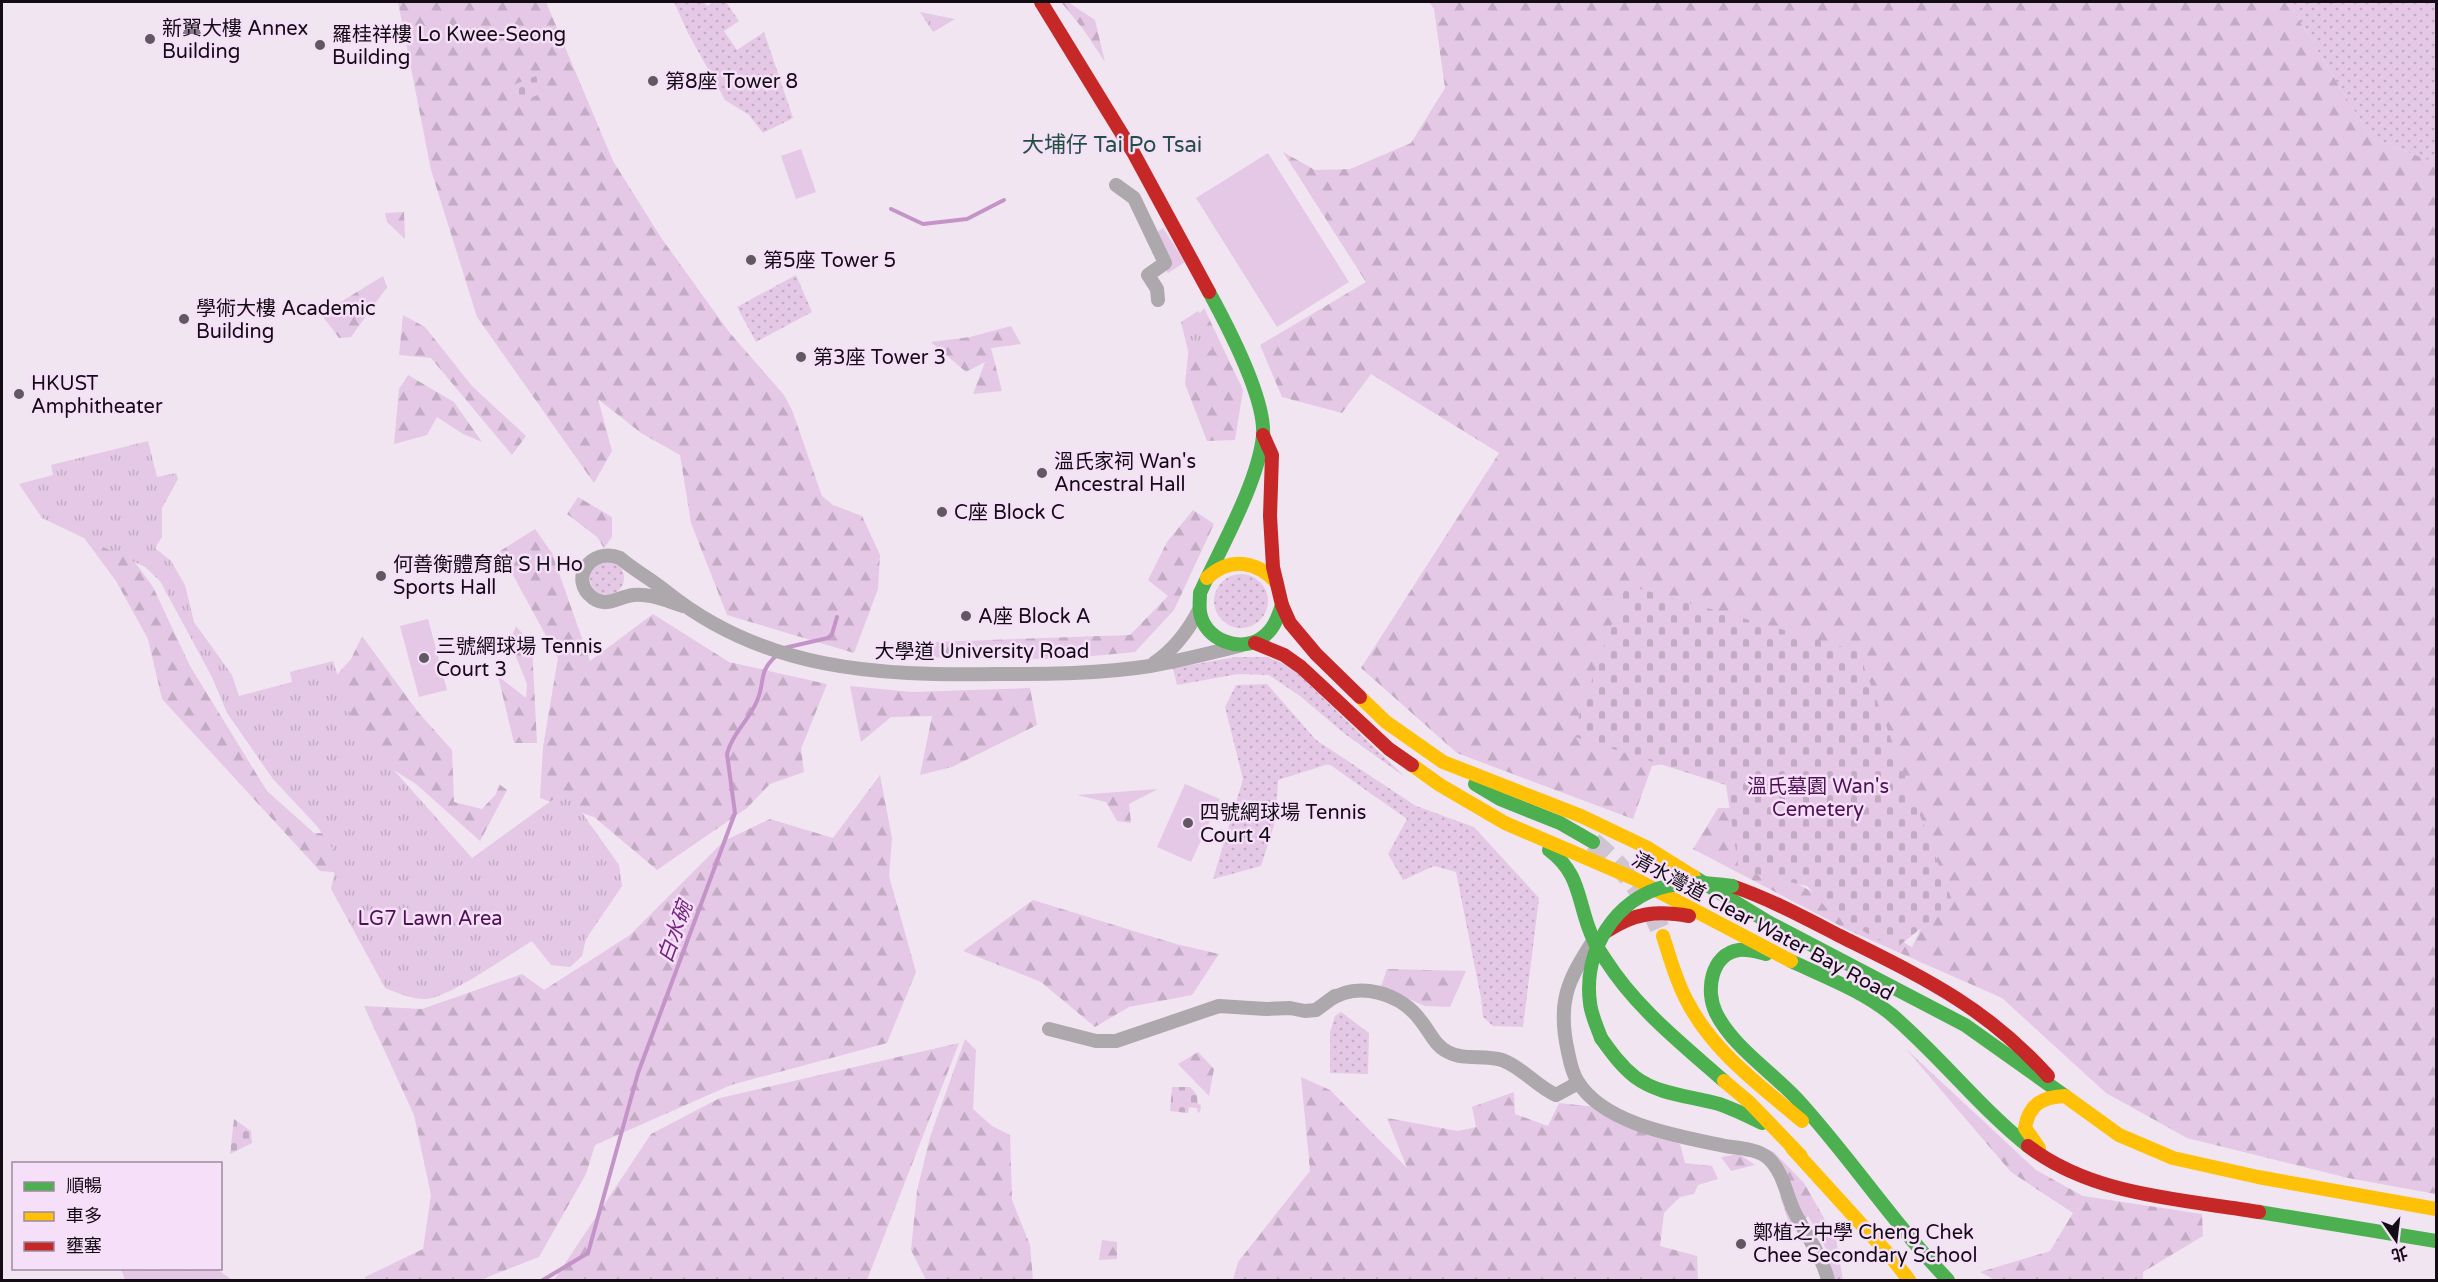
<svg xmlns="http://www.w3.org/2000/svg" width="2438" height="1282" font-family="'Varela Round','Noto Sans TC',sans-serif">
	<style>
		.grass { fill: url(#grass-dots) }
		.forest { fill: url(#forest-firs) }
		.cemetery { fill: url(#cemetery-stones) }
		.park { fill: url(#park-tufts) }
		.pitch { fill: #e4c8e6 }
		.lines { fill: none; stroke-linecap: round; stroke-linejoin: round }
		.stream { stroke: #c494c9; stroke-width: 4 }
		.secondary-tunnel { stroke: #d0c4d1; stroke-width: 20; stroke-dasharray: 20 10; stroke-linecap: butt }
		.street { stroke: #aca8ac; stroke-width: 14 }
		.fast { stroke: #4caf50; stroke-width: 14 }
		.slow { stroke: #ffc107; stroke-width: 14 }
		.jam { stroke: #c62828; stroke-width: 14 }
		.fast-bridge { stroke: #4caf50; stroke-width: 14 }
		.poi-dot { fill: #615862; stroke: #f6dff8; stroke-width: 2 }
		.labels { text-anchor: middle; stroke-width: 5; stroke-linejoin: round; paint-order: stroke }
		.poi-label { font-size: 20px; fill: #140c15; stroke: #f6dff8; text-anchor: start }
		.street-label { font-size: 20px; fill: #140c15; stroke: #f6dff8 }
		.park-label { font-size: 20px; fill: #4d1154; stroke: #f6dff8 }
		.water-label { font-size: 21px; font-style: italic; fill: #74257d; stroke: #f6dff8 }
		.quarter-label { font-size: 22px; fill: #1f5041; stroke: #f6dff8 }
	</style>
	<defs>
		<pattern id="grass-dots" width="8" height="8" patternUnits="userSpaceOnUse" patternTransform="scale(1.5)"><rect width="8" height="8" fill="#e4c8e6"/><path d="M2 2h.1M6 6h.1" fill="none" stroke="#c3abc4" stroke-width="1.8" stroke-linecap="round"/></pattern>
		<pattern id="forest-firs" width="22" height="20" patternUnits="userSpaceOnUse" patternTransform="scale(1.5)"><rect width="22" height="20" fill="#e4c8e6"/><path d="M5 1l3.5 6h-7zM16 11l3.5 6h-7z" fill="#c3abc4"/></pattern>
		<pattern id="cemetery-stones" width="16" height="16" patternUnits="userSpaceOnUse" patternTransform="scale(1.5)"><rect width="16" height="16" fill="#e4c8e6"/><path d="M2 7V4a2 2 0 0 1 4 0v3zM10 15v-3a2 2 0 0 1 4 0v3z" fill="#c3abc4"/></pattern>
		<pattern id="park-tufts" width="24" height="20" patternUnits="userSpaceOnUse" patternTransform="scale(1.5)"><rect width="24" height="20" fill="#e4c8e6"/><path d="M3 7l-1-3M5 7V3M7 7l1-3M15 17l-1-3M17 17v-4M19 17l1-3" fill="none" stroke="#c3abc4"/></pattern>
	</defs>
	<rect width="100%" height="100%" fill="#f1e5f2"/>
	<!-- grass -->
	<g class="grass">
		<polygon points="674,2 704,2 707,6 714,2 726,2 739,21 724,31 737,50 764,32 793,118 763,133 749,115 725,100 688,33"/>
		<polygon points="2288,2 2436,2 2436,163 2371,138"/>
		<polygon points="796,275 812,312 756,342 737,307"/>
		<circle cx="607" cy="578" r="17"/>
		<circle cx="1241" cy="601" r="27"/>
		<polygon points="1236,657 1267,657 1291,667 1405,777 1345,734 1300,696 1269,675 1238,674 1177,685 1173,668"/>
		<polygon points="1267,684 1316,740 1416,806 1474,827 1539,898 1523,1027 1493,1026 1483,1017 1481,998 1456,872 1434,866 1403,880 1388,854 1407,819 1329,764 1278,780 1276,819 1261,866 1213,879 1243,779 1225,707 1236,685"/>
		<polygon points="1341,1012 1369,1033 1368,1074 1330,1073 1330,1032 1335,1016"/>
	</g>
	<!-- forest -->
	<g class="forest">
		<polygon points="398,2 546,2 613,161 662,239 729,332 784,395 792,410 822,496 833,505 862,516 880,555 878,589 854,653 727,615 691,523 680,455 641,433 598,399 612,451 594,483 477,317 431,170"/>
		<polygon points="1061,2 1068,2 1095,20 1105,62 1083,29"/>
		<polygon points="1429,2 2288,2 2371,138 2436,163 2436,1194 2348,1178 2187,1138 2106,1093 2002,998 1848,930 1693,849 1718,808 1742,808 1769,868 1912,947 1928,914 1725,754 1652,766 1633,819 1457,753 1361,668 1499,453 1371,374 1342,413 1282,397 1260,345 1366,282 1283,152 1315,170 1350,169 1411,143 1445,88 1434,9"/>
		<polygon points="404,212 405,239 387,222 385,213"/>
		<polygon points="383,276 387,287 351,337 339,338 321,314"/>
		<polygon points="1204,308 1243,390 1235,440 1207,441 1185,384 1191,326"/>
		<polygon points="403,315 425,327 472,386 526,436 512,455 431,358 399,355"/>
		<polygon points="1011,326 1021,344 991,348 1002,391 973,394 985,362 966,372 931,342 970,337"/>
		<polygon points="408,375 454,402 482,442 463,434 437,417 427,435 394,444 399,389"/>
		<polygon points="578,497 612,517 612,537 604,548 597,537 567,514"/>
		<polygon points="56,500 104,520 153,587 190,666 267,791 314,833 373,834 382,876 320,871 162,699 148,639 116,581"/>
		<polygon points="1193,510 1214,524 1174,610 1135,652 1060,659 904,657 905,643 1130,635 1168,596 1148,580 1167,542"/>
		<polygon points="535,529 552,553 590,661 653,614 729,662 827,684 801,749 804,772 770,784 747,808 657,870 594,817 540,798 543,747 558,658 500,551"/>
		<polygon points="516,626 532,645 537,743 514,743 498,676 526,698 527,684 510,642"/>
		<polygon points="362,636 418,712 452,750 454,802 482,809 496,794 499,784 507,790 480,841 416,784 358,748 326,687 351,659"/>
		<polygon points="850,686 912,692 1030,688 1037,725 952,767 920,775 932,716 891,717 861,742"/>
		<polygon points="880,775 892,838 889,876 916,972 887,1043 731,1085 595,1145 586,1174 539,1257 480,1280 365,1280 365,1277 423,1249 431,1195 414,1115 364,1006 422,1009 522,974 544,990 630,935 724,841 770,819 833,838"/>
		<polygon points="1158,789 1129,804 1131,823 1117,821 1106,802 1077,795"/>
		<polygon points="1033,900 1176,944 1219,954 1192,995 1129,1007 1095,1027 1041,982 963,951"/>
		<polygon points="1387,969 1466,971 1450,1007 1425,1006 1381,987"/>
		<polygon points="965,1039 976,1050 973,1109 992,1126 1010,1135 1012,1200 1030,1245 1033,1280 926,1280 911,1250 917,1191 930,1137"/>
		<polygon points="959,1043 867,1280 554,1280 651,1134 720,1098"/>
		<polygon points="1906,1049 2036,1170 2083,1196 2202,1214 2203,1236 2143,1272 2143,1280 1995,1280 1980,1272 2050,1251 2073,1213 2011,1172"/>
		<polygon points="1198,1052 1214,1069 1209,1096 1178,1064"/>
		<polygon points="1301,1077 1330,1090 1407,1168 1387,1118 1458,1131 1476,1127 1472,1107 1514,1092 1515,1114 1548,1126 1559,1103 1596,1107 1620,1122 1680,1144 1685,1163 1712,1166 1718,1179 1698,1185 1694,1194 1680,1197 1664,1213 1660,1246 1697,1256 1698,1280 1233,1280 1238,1262 1310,1171"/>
		<polygon points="1769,1150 1774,1152 1804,1183 1836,1239 1843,1280 1835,1280 1826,1249 1808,1216 1792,1232 1780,1196 1791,1194 1781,1167"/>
		<polygon points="1739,1154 1755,1165 1731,1171 1721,1157"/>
		<polygon points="1102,1240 1117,1242 1117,1259 1099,1260"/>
	</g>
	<!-- cemetery -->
	<g class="cemetery">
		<polygon points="536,76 543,93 520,102 513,85"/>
		<polygon points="1626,585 1858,651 1953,903 1895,949 1831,913 1807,886 1739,871 1726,785 1572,736"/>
		<polygon points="1172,1087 1190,1087 1197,1095 1198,1104 1201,1105 1200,1112 1198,1113 1197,1108 1189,1107 1188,1113 1170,1111"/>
		<polygon points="234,1119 251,1131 252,1143 230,1154"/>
	</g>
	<!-- park -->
	<g class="park">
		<polygon points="920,12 955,19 933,32"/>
		<polygon points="1198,311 1203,317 1212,350 1189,355 1181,322"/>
		<path d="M148 441 157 477 176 473 178 479 162 508V537L155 548 171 561 185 585 194 622 232 675 239 696 292 682 290 672 333 661 356 732 372 753 386 762 400 777 472 858 566 790 619 865 622 886 586 939 582 956 570 967 551 965 532 941C510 954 447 999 425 999 411 999 398 993 385 988L331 889 338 856 316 825 273 779 227 713 212 677 160 581 145 567 42 518 19 484 53 475 51 465Z"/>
		<polygon points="121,1269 217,1269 232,1280 125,1280"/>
	</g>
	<!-- pitch -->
	<g class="pitch">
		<polygon points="801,149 816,192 796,199 781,156"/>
		<polygon points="1268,153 1349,282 1277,327 1196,198"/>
		<polygon points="1163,228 1185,262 1168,273 1146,240"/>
		<polygon points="428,619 447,690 419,697 400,626"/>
		<polygon points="1185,784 1220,799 1191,862 1157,847"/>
	</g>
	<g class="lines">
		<!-- stream -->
		<g class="stream">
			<polyline points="891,209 923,224 967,219 1004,200"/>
			<polyline points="784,648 828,638 832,634 837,617"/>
			<path d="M543 1280 588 1253 638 1073 735 813 727 754C732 734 749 720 757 701 766 680 757 673 777 655"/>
		</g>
		<!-- secondary-tunnel -->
		<path class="secondary-tunnel" d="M1593 842C1625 868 1648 898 1663 936"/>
		<!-- street -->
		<g class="street">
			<polyline points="1116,185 1134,198 1165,263 1148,275 1157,289 1158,300"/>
			<path d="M683 606C667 601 650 593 633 595 618 597 607 608 593 598 568 580 591 546 620 558 635 571 653 580 668 593 765 670 877 676 996 674 1047 674 1100 674 1150 666 1180 661 1210 653 1239 646"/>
			<path d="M1154 663C1175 649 1188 631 1199 610"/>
			<path d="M1593 941C1567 981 1557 1003 1568 1052 1570 1062 1572 1073 1578 1082 1605 1125 1679 1136 1725 1146 1738 1148 1758 1149 1768 1158 1783 1171 1786 1194 1794 1211 1805 1234 1822 1255 1828 1280"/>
			<path d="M1049 1029 1096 1041H1116L1219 1006 1266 1009 1290 1008 1305 1011 1316 1010 1335 996 1328 1001C1358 980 1401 993 1421 1021 1430 1032 1435 1046 1448 1052 1464 1061 1484 1054 1502 1060 1522 1067 1536 1086 1556 1095L1578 1083"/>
		</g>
		<!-- fast -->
		<g class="fast">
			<path d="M1209 292C1227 325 1266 399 1263 436 1258 483 1220 549 1200 593 1200 599 1199 606 1200 612 1204 640 1241 654 1263 637 1274 629 1278 617 1282 605"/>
			<polyline points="1475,784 1500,799 1560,823 1593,842"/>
			<path d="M1549 850C1578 872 1577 894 1588 926 1592 938 1598 949 1605 959 1636 1008 1681 1043 1724 1081"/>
			<polyline points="1694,877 1768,922 1965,1025 2065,1096"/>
			<path d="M1766 954C1758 952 1748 949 1739 950 1711 954 1705 991 1716 1013 1733 1047 1771 1071 1797 1099 1850 1157 1893 1223 1948 1280"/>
			<path d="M1791 961C1825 977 1863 991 1892 1015 1940 1056 1978 1106 2028 1146"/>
			<path d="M1601 1038C1611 1052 1621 1066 1635 1077 1659 1095 1691 1096 1719 1104 1734 1109 1748 1116 1762 1123"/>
			<polyline points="2259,1212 2436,1241"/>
		</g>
		<!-- slow -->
		<g class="slow">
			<path d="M1207 578C1230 557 1256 560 1277 583"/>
			<polyline points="1360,697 1386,722 1443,762 1581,816 1646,847 1694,877"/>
			<polyline points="1412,765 1440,785 1505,823 1635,879 1791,961"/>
			<path d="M1663 936C1670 958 1676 981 1687 1001 1713 1052 1760 1085 1802 1121"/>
			<polyline points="1724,1081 1749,1102 1801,1156"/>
			<polyline points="1792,1148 1891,1257 1909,1280"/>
			<path d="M2039 1148 2025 1128C2029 1104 2042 1097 2065 1096L2119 1135 2173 1158 2258 1177 2436 1209"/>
		</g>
		<!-- jam -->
		<g class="jam">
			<polyline points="1041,2 1133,152 1209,292"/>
			<polyline points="1263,435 1272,455 1270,516 1273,567 1282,605 1290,623 1316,654 1360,697"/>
			<polyline points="1255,643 1284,655 1301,667 1389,749 1412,765"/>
			<path d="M1732 886C1770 899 1805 918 1840 936 1922 977 1985 1006 2048 1076"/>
			<path d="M1607 931C1634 913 1657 910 1689 916"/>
			<path d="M2028 1146C2093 1196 2181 1199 2259 1212"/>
		</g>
		<!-- fast-bridge -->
		<path class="fast-bridge" d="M1601 1038C1597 1027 1591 1014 1590 1003 1583 951 1615 898 1667 886 1690 881 1710 883 1732 886"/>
	</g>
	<!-- markers -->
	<g class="poi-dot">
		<circle cx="150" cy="39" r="6"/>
		<circle cx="320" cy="45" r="6"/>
		<circle cx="653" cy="81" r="6"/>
		<circle cx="751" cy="260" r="6"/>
		<circle cx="184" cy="319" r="6"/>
		<circle cx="801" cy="357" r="6"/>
		<circle cx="19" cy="394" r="6"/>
		<circle cx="1042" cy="473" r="6"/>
		<circle cx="942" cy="512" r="6"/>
		<circle cx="381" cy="576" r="6"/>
		<circle cx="966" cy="616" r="6"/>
		<circle cx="424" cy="658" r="6"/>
		<circle cx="1188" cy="823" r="6"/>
		<circle cx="1741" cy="1244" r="6"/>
	</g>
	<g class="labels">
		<!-- poi labels -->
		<g class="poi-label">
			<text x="162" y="35">新翼大樓 Annex<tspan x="162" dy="23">Building</tspan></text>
			<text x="332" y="41">羅桂祥樓 Lo Kwee-Seong<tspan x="332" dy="23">Building</tspan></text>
			<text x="665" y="88">第8座 Tower 8</text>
			<text x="763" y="267">第5座 Tower 5</text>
			<text x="196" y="315">學術大樓 Academic<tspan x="196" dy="23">Building</tspan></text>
			<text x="813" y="364">第3座 Tower 3</text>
			<text x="31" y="390">HKUST<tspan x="31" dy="23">Amphitheater</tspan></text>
			<text x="1054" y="468">溫氏家祠 Wan's<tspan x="1054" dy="23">Ancestral Hall</tspan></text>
			<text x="954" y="519">C座 Block C</text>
			<text x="393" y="571">何善衡體育館 S H Ho<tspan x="393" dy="23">Sports Hall</tspan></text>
			<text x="978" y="623">A座 Block A</text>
			<text x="436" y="653">三號網球場 Tennis<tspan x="436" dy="23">Court 3</tspan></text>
			<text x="1200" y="819">四號網球場 Tennis<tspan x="1200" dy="23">Court 4</tspan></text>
			<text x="1753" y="1239">鄭植之中學 Cheng Chek<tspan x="1753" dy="23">Chee Secondary School</tspan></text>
		</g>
		<!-- street labels -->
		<g class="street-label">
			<text x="982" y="658">大學道 University Road</text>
			<text transform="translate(1763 926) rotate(28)" y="7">清水灣道 Clear Water Bay Road</text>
		</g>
		<!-- park labels -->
		<g class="park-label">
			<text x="1818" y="793">溫氏墓園 Wan's<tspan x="1818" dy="23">Cemetery</tspan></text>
			<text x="430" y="925">LG7 Lawn Area</text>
		</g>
		<!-- water labels -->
		<g class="water-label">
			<text transform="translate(675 932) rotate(-70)" y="7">白水碗</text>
		</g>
		<!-- quarter labels -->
		<g class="quarter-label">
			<text x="1112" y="152">大埔仔 Tai Po Tsai</text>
		</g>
	</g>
	<!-- border -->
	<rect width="2438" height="1282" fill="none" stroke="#140c15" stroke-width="6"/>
	<!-- legend -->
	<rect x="12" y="1162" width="210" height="108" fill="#f6dff8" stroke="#9c8b9d" stroke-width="1.5"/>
	<rect x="24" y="1182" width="30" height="9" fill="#4caf50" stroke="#9c8b9d" stroke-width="1.5"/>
	<text x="66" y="1192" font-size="18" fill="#140c15">順暢</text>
	<rect x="24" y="1212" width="30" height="9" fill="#ffc107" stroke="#9c8b9d" stroke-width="1.5"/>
	<text x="66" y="1222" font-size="18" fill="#140c15">車多</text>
	<rect x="24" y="1242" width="30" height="9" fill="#c62828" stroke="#9c8b9d" stroke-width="1.5"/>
	<text x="66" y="1252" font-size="18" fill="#140c15">壅塞</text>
	<!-- north arrow -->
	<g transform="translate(2396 1240) rotate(166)" stroke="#f6dff8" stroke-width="4.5" paint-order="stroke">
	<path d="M0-4.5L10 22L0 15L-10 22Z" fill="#140c15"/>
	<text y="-9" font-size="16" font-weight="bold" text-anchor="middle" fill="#140c15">北</text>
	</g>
</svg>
